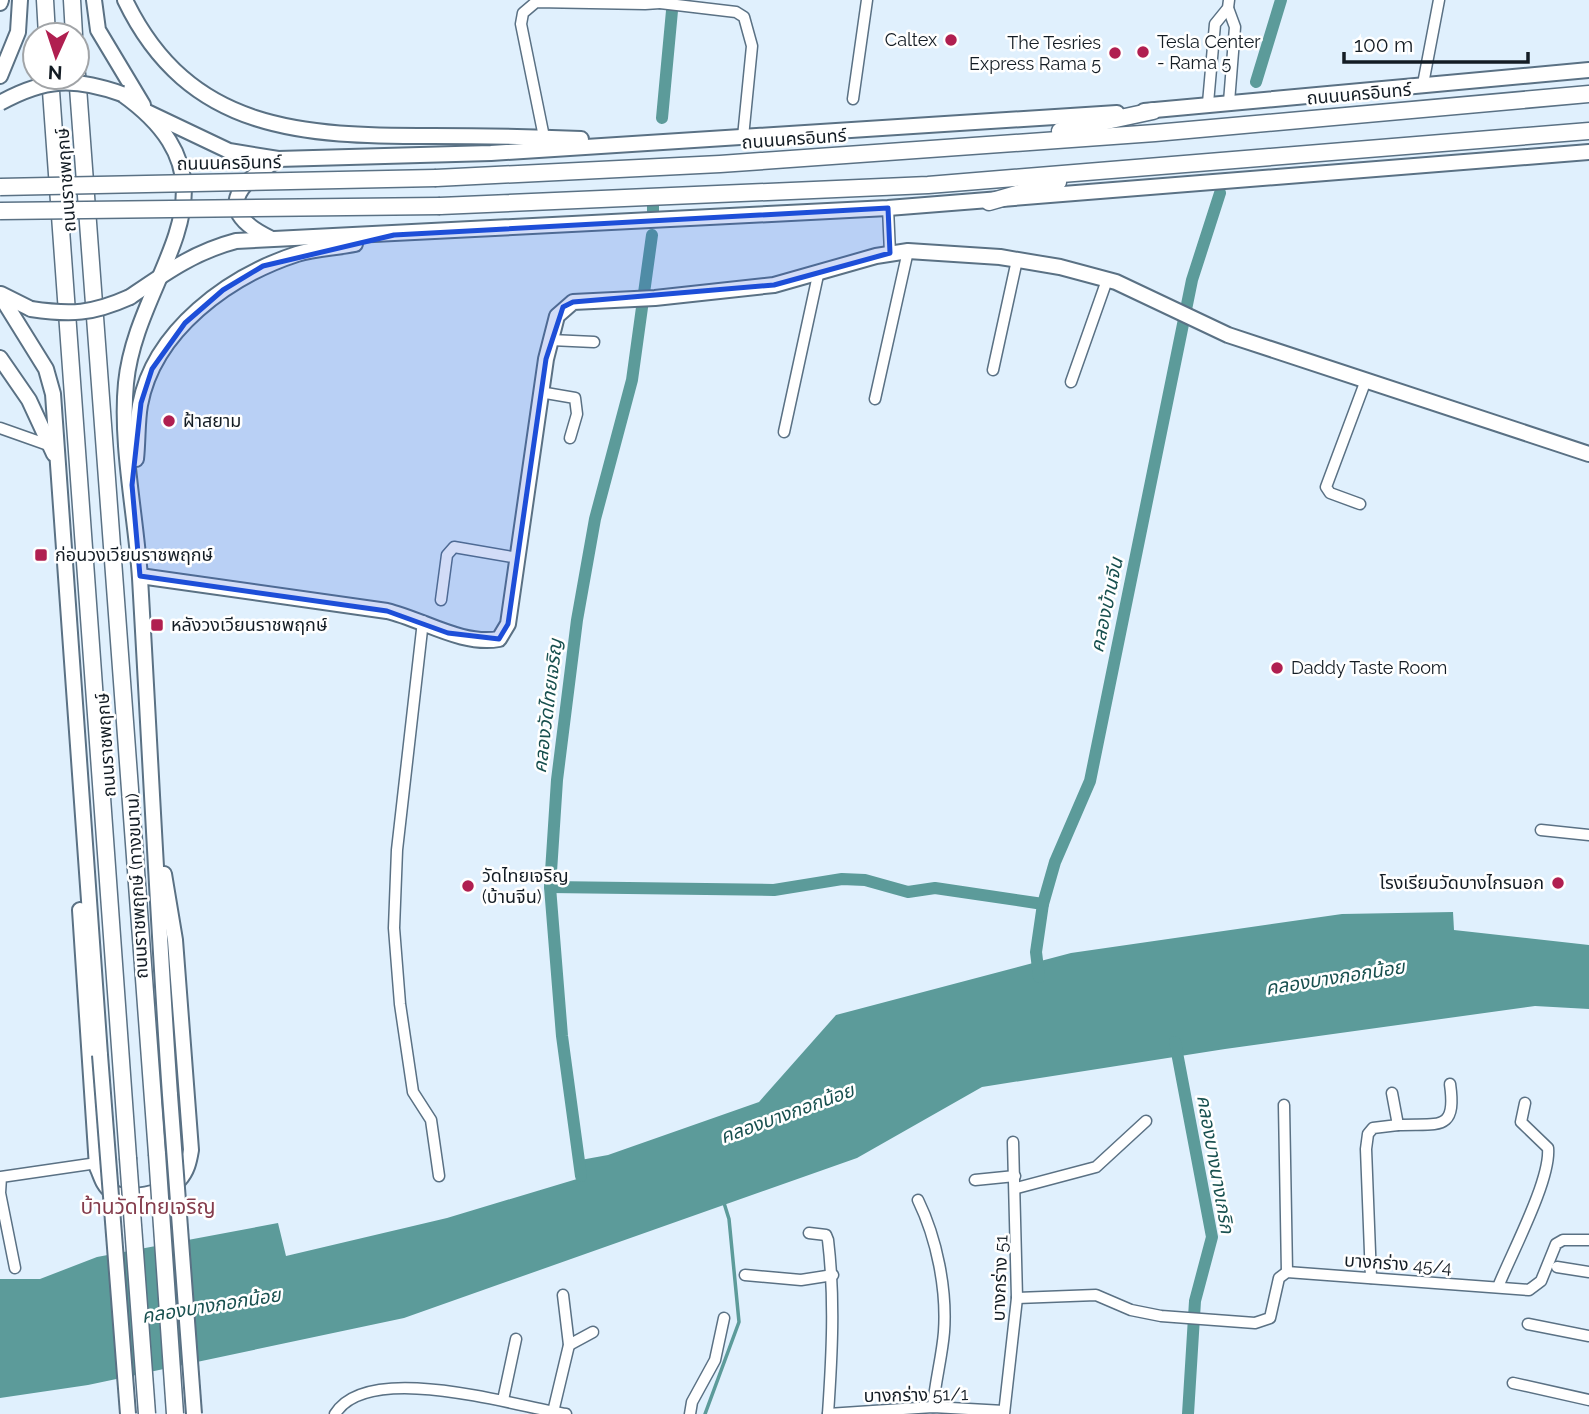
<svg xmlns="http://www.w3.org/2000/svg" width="1589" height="1414" font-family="Raleway,'Noto Sans Thai',sans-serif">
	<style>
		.water { fill: #5c9b9a }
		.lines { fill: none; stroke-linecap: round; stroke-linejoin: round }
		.stream { stroke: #5c9b9a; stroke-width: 3.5 }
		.canal { stroke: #5c9b9a; stroke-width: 12 }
		.street-casing { stroke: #5a7184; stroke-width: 13 }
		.secondary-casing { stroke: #5a7184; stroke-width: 18 }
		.primary-casing { stroke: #5a7184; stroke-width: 19 }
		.street { stroke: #fff; stroke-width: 10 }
		.secondary { stroke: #fff; stroke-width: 14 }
		.primary { stroke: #fff; stroke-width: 16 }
		.secondary-bridge-casing { stroke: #5a7184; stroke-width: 18; stroke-linecap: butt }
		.primary-bridge-casing { stroke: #5a7184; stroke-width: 19; stroke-linecap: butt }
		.secondary-bridge { stroke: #fff; stroke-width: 14 }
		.primary-bridge { stroke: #fff; stroke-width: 16 }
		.marked { fill: #1d4ed8; fill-opacity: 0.2; stroke: #1d4ed8; stroke-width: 5; stroke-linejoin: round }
		.poi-dot { fill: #b01f50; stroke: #fff; stroke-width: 2.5 }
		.labels { text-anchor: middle; stroke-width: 5; stroke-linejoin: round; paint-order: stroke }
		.poi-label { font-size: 18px; fill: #131c24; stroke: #fff; text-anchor: start }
		.street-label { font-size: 18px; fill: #131c24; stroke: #fff }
		.water-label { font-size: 19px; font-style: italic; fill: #18504f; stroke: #fff }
		.quarter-label { font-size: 21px; fill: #843c4c; stroke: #fff }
	</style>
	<rect width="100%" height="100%" fill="#e0f0fd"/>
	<!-- water -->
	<polygon class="water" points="1453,912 1454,930 1589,945 1589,1009 1535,1006 1225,1049 982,1087 857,1158 404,1318 88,1385 0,1398 0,1279 40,1279 97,1257 278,1223 286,1256 447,1218 577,1179 575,1161 608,1155 759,1102 836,1015 1071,953 1342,914"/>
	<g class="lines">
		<!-- stream -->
		<polyline class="stream" points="705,1414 739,1322 729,1219 724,1203"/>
		<!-- canal -->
		<g class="canal">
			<polyline points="1256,82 1281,0"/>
			<polyline points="662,118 673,0"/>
			<polyline points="653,211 653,206"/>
			<polyline points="550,887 774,890 842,879 865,880 908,892 935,888 1043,904"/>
			<polyline points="1039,977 1036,952 1043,904 1055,862 1090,781 1192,280 1220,193"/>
			<polyline points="1175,1042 1212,1237 1195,1301 1188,1414"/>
			<polyline points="581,1176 562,1036 550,887 557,780 577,620 595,519 632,380 652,235"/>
		</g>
		<!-- street casing -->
		<g class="street-casing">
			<g id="street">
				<polyline points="660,3 736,12 744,17 752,46 743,137"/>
				<polyline points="1228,8 1235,27 1229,102"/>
				<polyline points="1423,84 1439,0"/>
				<polyline points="853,99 867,0"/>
				<polyline points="1208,103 1215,24 1228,8 1229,0"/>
				<polyline points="544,137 521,24 523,13 536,2 645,4 660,3 660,0"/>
				<polyline points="888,208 890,253"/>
				<polyline points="551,340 594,342"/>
				<polyline points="993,370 1017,260"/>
				<polyline points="1071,382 1107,280"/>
				<polyline points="540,392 575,398 577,414 570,438"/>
				<polyline points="875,399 908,251"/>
				<polyline points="0,428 51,446"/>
				<polyline points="784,432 818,275"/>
				<polyline points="1360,504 1330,493 1326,487 1366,380"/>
				<polyline points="441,600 447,555 454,547 518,558"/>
				<polyline points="423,621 397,850 394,928 400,1004 413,1092 431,1120 439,1176"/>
				<polyline points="1541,830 1589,835"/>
				<polyline points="1284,1105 1287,1272"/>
				<path d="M1398 1125C1438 1123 1457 1133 1450 1084"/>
				<polyline points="975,1180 1015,1176"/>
				<polyline points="1017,1188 1096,1167 1146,1121"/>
				<path d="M918 1200C937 1239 947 1290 944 1332 942 1357 935 1382 933 1407"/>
				<path d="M809 1233 826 1235 828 1240C835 1299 832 1355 828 1414"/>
				<polyline points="1557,1267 1589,1272"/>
				<polyline points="15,1268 0,1193 1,1177 97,1163"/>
				<polyline points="745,1275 801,1280 833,1275"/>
				<polyline points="1371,1278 1366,1149 1368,1134 1373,1128 1398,1125 1392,1093"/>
				<path d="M1498 1287C1511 1254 1551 1180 1548 1148L1521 1122 1525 1103"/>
				<polyline points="1017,1298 1096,1295 1131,1310 1161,1316 1255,1323 1270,1318 1279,1278 1287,1272 1529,1290 1541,1281 1556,1244 1563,1240 1589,1240"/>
				<polyline points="1528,1324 1589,1336"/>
				<polyline points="569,1345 593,1332"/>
				<polyline points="1513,1383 1589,1400"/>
				<polyline points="503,1400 516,1339"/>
				<polyline points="553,1412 569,1345 563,1295"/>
				<path d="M335 1414C368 1360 514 1406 566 1414"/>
				<polyline points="690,1414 692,1402 715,1360 724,1318"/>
				<polyline points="828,1414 933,1407 1004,1411"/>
				<polyline points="1004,1414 1017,1298 1013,1142"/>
			</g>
		</g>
		<!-- secondary casing -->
		<g class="secondary-casing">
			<g id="secondary">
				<polyline points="94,0 98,30 143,105"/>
				<path d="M125 0C189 133 304 136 433 136 482 136 532 137 581 139"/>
				<polyline points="0,3 1,0"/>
				<polyline points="0,76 18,32 20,0"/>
				<path d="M122 94C253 187 137 271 126 383 120 444 136 516 140 578 150 750 158 923 170 1095"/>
				<polyline points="1144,111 1589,70"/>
				<polyline points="147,112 229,151 278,159 491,153 1117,113"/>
				<path d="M270 238C214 211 236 184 278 160"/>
				<polyline points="1,294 31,309"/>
				<polyline points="0,295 46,369 53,394 100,1055"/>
				<path d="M130 297C165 273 194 252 236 241L888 208 1589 152"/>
				<polyline points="0,358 29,400 54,454"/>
				<path d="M136 459C138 441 137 422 140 405 154 330 229 276 297 254 315 248 336 248 355 244"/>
				<path d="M140 576 387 611C422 619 462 646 499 639L508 624 546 359 557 316 573 302 655 298 774 285 876 256 908 251 1000 257 1060 267 1116 282 1228 335 1589 454"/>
				<path d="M80 910 97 1167C101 1175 103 1186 111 1191 125 1202 167 1193 179 1180 187 1171 189 1162 191 1150L175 940 164 874"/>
			</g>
		</g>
		<!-- primary casing -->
		<g class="primary-casing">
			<g id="primary">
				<polyline points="45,0 47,35"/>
				<polyline points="72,0 74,35"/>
				<polyline points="77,74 157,1154"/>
				<polyline points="50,77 128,1158"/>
				<polyline points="1060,131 1153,111"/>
				<polyline points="436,178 720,164 1155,133 1589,94"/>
				<polyline points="989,202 1058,182"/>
				<polyline points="440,206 928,185 1589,131"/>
			</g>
		</g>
		<!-- street -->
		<use href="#street" class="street"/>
		<!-- secondary -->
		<use href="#secondary" class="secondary"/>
		<!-- primary -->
		<use href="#primary" class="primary"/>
		<!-- secondary-bridge casing -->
		<g class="secondary-bridge-casing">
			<g id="secondary-bridge">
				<path d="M0 103C45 78 74 77 122 94"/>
				<path d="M31 309C71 315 92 314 130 297"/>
				<polyline points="100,1055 128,1414"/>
				<polyline points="170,1095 194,1414"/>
			</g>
		</g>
		<!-- primary-bridge casing -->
		<g class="primary-bridge-casing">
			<g id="primary-bridge">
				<polyline points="0,187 436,178"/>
				<polyline points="0,211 440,206"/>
				<polyline points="157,1154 175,1414"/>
				<polyline points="128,1158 147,1414"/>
			</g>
		</g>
		<!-- secondary-bridge -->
		<use href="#secondary-bridge" class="secondary-bridge"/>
		<!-- primary-bridge -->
		<use href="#primary-bridge" class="primary-bridge"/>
	</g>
	<!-- marked area -->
	<path class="marked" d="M888 208 890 253 774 285 573 302 563 307 546 359 508 624 499 639 448 633 387 611 140 576 132 485 141 403 152 369 185 323 223 290 263 266 394 235Z"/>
	<!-- markers -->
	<g class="poi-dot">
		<circle cx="951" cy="40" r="7"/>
		<circle cx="1143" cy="52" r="7"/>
		<circle cx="1115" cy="53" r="7"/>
		<circle cx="169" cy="421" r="7"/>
		<rect x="34" y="548" width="14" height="14" rx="3.5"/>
		<rect x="150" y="618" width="14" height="14" rx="3.5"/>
		<circle cx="1277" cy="668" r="7"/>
		<circle cx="1558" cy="883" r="7"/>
		<circle cx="468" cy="886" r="7"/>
	</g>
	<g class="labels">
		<!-- poi labels -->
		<g class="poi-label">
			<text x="937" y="46" text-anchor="end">Caltex</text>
			<text x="1157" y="48">Tesla Center<tspan x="1157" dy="21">- Rama 5</tspan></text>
			<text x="1101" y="49" text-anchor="end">The Tesries<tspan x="1101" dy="21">Express Rama 5</tspan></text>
			<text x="183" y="427">ฝ้าสยาม</text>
			<text x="55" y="561">ก่อนวงเวียนราชพฤกษ์</text>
			<text x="171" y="631">หลังวงเวียนราชพฤกษ์</text>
			<text x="1291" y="674">Daddy Taste Room</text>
			<text x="482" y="882">วัดไทยเจริญ<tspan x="482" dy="21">(บ้านจีน)</tspan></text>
			<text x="1544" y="889" text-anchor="end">โรงเรียนวัดบางไกรนอก</text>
		</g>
		<!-- street labels -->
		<g class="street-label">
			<text transform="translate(1359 94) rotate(-5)" y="6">ถนนนครอินทร์</text>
			<text transform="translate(794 139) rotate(-4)" y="6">ถนนนครอินทร์</text>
			<text transform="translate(229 163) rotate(-1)" y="6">ถนนนครอินทร์</text>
			<text transform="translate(66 180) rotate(-94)" y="6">ถนนราชพฤกษ์</text>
			<text transform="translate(106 745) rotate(-94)" y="6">ถนนราชพฤกษ์</text>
			<text transform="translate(137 886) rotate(-93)" y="6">ถนนราชพฤกษ์ (ทางขนาน)</text>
			<text transform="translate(1398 1264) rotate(4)" y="6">บางกร่าง 45/4</text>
			<text transform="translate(1000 1278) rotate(-88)" y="6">บางกร่าง 51</text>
			<text transform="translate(916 1395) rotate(-1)" y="6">บางกร่าง 51/1</text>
		</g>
		<!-- water labels -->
		<g class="water-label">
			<text transform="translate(1106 605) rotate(-78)" y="7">คลองบ้านจีน</text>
			<text transform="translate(547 706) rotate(-83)" y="7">คลองวัดไทยเจริญ</text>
			<text transform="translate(1335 977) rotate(-9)" y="7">คลองบางกอกน้อย</text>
			<text transform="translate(787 1113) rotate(-20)" y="7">คลองบางกอกน้อย</text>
			<text transform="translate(1216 1164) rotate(80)" y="7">คลองบางนางเกริก</text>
			<text transform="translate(211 1305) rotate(-9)" y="7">คลองบางกอกน้อย</text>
		</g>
		<!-- quarter labels -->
		<g class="quarter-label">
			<text x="148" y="1214">บ้านวัดไทยเจริญ</text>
		</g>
	</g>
	<!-- north arrow -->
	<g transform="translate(56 56) rotate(183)"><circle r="33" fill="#ffffff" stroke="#a1a4a7" stroke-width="2"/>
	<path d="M0-5L12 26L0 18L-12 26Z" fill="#b01f50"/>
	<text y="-10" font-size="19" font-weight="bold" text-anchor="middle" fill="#131c24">N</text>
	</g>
	<!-- scale -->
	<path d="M1344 52v10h184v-10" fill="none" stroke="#131c24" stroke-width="3.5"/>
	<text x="1354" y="52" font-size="21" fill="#131c24" stroke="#ffffff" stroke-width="5" paint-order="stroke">100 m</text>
</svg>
